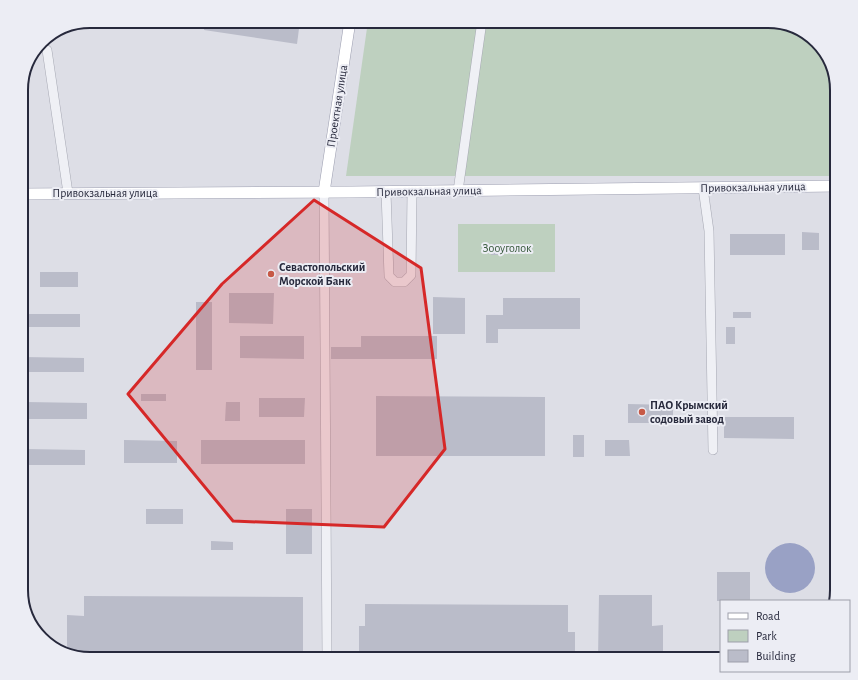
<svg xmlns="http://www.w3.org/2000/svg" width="858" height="680" font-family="'Alegreya Sans',sans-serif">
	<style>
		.green { fill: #bed0bf }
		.water { fill: #99a1c5 }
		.building { fill: #babcc9 }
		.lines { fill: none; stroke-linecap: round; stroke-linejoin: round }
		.minor-casing { stroke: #a6a8b3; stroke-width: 10 }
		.major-casing { stroke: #9d9fb1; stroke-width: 12 }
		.minor { stroke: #eff0f5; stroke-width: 9 }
		.major { stroke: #fff; stroke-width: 11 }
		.marked { fill: #d62828; fill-opacity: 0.2; stroke: #d62828; stroke-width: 3; stroke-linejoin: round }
		.poi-dot { fill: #c75946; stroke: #ecedf4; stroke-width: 1.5 }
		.labels { text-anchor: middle; stroke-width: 4; stroke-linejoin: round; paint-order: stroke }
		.street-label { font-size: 12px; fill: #27293c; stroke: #ecedf4 }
		.park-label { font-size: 12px; fill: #355739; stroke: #ecedf4 }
		.poi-label { font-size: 12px; font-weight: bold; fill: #27293c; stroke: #ecedf4; text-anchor: start }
		.rim { fill: none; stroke: #27293c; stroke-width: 2 }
	</style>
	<rect width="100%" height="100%" fill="#dddee6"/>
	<!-- green -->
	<g class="green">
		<polygon points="368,21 768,21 813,38 830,60 837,90 837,176 346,176"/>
		<rect x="458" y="224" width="97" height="48"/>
	</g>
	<!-- water -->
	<g class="water">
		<path d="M837 485V515C832 505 829 495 837 485Z"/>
		<circle cx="790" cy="568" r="25"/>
	</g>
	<!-- building -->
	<g class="building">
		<polygon points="205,21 300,21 297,44 204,30"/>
		<polygon points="802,232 819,233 819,250 802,250"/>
		<rect x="730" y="234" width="55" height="21"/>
		<polygon points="491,244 500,245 500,255 491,255"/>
		<rect x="40" y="272" width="38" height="15"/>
		<polygon points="229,293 274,293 273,324 229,323"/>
		<polygon points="433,297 465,298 465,334 433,334"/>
		<polygon points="503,298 580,298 580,329 498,329 498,343 486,343 486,315 503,315"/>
		<rect x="196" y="302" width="16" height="68"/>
		<rect x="733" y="312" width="18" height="6"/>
		<rect x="21" y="314" width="59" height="13"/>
		<rect x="726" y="327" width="9" height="17"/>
		<polygon points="240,336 304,336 304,359 240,358"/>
		<polygon points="361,336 437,336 437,359 331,359 331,347 361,347"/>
		<polygon points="23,357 84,358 84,372 23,372"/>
		<rect x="141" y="394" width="25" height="7"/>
		<polygon points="376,396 545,397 545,456 376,456"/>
		<polygon points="259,398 305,398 304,417 259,417"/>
		<polygon points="26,402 87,403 87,419 26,419"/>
		<polygon points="226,402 240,402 240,421 225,421"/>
		<polygon points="628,404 673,405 673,423 628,423"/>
		<polygon points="724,417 794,417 794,439 724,438"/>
		<rect x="573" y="435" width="11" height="22"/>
		<polygon points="124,440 177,441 177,463 124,463"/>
		<rect x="201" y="440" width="104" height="24"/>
		<polygon points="605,440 629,440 630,456 605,456"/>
		<polygon points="25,449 85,450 85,465 25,465"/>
		<rect x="146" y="509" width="37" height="15"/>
		<rect x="286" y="509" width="26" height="45"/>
		<polygon points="211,541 233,542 233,550 211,550"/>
		<rect x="717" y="572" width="33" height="29"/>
		<polygon points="599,595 652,595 652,626 663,625 663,659 598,659"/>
		<polygon points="84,596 303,597 303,659 90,659 67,650 67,615 84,616"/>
		<polygon points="365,604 568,605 568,632 575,632 575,659 359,659 359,626 365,626"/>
	</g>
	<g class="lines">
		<!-- minor casing -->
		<g class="minor-casing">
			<g id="minor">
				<polyline points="47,50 68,193"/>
				<polyline points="703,188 709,231 713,450"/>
				<polyline points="458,191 482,21"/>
				<polyline points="324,192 327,659"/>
				<polyline points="386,192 389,276 395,282 404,282 411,275 412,192"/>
			</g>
		</g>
		<!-- major casing -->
		<g class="major-casing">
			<g id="major">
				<polyline points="324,192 350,21"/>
				<polyline points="21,194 352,192 837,186"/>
			</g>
		</g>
		<!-- minor -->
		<use href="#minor" class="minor"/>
		<!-- major -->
		<use href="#major" class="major"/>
	</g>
	<!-- marked area -->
	<path class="marked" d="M314 200 421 268 445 449 384 527 233 521 128 394 222 284Z"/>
	<!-- markers -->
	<g class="poi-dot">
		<circle cx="271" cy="274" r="4"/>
		<circle cx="642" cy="412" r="4"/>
	</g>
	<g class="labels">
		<!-- street labels -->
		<g class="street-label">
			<text transform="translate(337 106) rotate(-81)" y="4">Проектная улица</text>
			<text transform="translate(753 187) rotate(-1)" y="4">Привокзальная улица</text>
			<text transform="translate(429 191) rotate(-1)" y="4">Привокзальная улица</text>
			<text x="105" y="197">Привокзальная улица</text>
		</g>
		<!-- park labels -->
		<g class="park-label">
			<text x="507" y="252">Зооуголок</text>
		</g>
		<!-- poi labels -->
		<g class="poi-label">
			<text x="279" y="271">Севастопольский<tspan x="279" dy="14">Морской Банк</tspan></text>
			<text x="650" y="409">ПАО Крымский<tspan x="650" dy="14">содовый завод</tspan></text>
		</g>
	</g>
	<!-- crop -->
	<path d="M0 0H858V680H0ZM90 28H768A62 62 0 0 1 830 90V590A62 62 0 0 1 768 652H90A62 62 0 0 1 28 590V90A62 62 0 0 1 90 28Z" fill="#ecedf4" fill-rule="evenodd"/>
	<path class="rim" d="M90 28H768A62 62 0 0 1 830 90V590A62 62 0 0 1 768 652H90A62 62 0 0 1 28 590V90A62 62 0 0 1 90 28Z"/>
	<!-- legend -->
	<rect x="720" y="600" width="130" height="72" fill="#ecedf4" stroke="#9d9faa"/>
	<rect x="728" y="613" width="20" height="6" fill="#ffffff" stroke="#9d9faa"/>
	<text x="756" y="620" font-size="12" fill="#27293c">Road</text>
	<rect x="728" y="630" width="20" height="12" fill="#bed0bf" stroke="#9d9faa"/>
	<text x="756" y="640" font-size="12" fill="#27293c">Park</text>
	<rect x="728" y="650" width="20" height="12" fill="#babcc9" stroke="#9d9faa"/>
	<text x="756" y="660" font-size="12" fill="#27293c">Building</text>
</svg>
